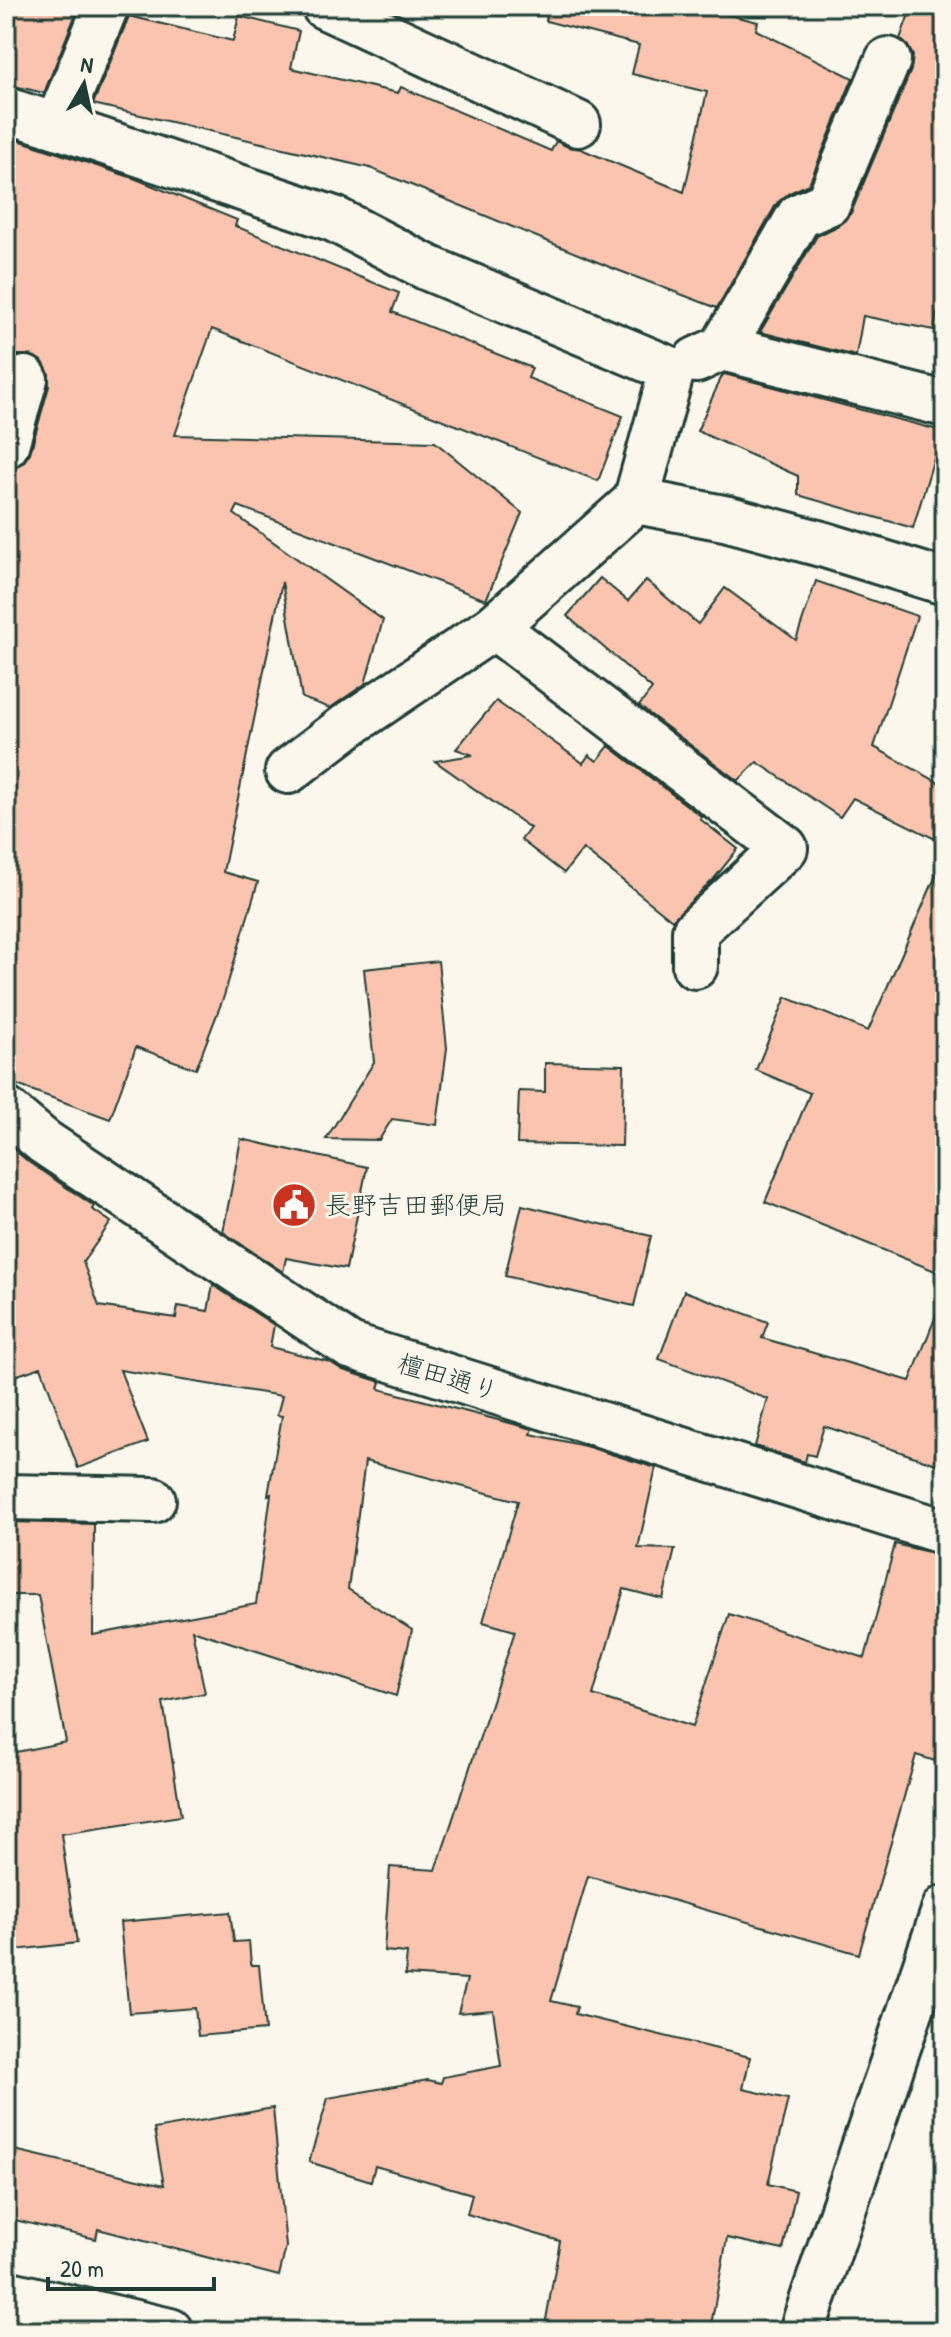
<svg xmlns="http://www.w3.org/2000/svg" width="951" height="2337" font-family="'Patrick Hand','Klee One',sans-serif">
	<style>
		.building { fill: #fbc4af; stroke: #1f3d34; stroke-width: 2 }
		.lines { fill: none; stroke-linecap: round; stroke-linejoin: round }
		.minor-casing { stroke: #1f3d34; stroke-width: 50 }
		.major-casing { stroke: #1f3d34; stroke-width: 50 }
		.minor { stroke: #fbf7ec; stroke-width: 44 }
		.major { stroke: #fbf7ec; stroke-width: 44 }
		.labels { text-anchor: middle; stroke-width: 6; stroke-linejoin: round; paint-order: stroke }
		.poi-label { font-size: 26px; fill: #1f3d34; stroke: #fbf7ec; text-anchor: start }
		.street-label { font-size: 26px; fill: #1f3d34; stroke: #fbf7ec }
	</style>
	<rect width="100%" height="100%" fill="#fbf7ec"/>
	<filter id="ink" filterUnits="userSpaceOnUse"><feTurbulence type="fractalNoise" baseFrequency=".0125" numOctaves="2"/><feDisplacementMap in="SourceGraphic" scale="16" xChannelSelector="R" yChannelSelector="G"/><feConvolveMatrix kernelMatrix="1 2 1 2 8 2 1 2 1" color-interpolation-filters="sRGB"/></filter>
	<g filter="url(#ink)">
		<!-- building -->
		<g class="building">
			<polygon points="6,6 79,6 44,93 6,84"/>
			<polygon points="548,6 692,6 758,22 756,30 853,78 809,184 789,193 777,203 717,308 612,268 370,168 93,104 129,16 233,41 239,16 299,31 291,68 398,93 401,87 551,151 556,141 568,147 581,149 684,192 707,92 632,74 639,45 546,21"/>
			<polygon points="912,6 945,6 945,274 934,330 863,316 856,356 760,332 817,236 838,226 851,213 911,70 913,56 908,46 900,39"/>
			<polygon points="6,136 136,179 237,220 235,226 399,293 392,312 532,368 528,378 623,416 598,481 212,329 175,435 435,442 522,513 486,600 238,506 234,514 383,620 365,684 330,708 302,698 282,582 223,872 258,882 224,996 196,1069 136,1047 110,1119 6,1081 6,469 23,463 30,453 49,386 49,374 43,362 31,355 18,355 6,364"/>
			<polygon points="724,374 942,431 913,528 798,495 798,476 697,431 722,376"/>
			<polygon points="600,578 628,601 646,580 698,624 725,588 796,640 816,581 917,616 874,747 945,786 945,844 853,798 840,817 757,762 738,781 639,706 652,689 567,616"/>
			<polygon points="496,701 583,763 589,755 597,761 609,746 702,817 700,819 738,849 713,880 672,920 583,849 564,873 521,840 530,828 435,761 473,755 456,749"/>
			<polygon points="945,855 945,1275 765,1202 810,1093 756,1070 786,997 868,1031"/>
			<polygon points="438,961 447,1048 437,1125 392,1119 379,1140 326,1139 374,1062 364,969"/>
			<polygon points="545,1063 624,1065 622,1146 517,1144 519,1091 545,1092"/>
			<polygon points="241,1139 367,1167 346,1269 286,1258 283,1272 223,1232"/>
			<polygon points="6,1143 30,1163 94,1206 92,1209 111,1222 83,1262 99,1306 176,1318 178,1306 208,1311 213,1285 274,1325 270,1347 330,1362 343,1370 381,1382 379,1389 533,1429 531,1434 585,1446 656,1468 638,1548 675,1549 663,1599 624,1589 593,1695 692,1727 729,1614 865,1658 895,1544 945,1556 945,1730 935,1761 916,1755 859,1954 588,1876 551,2001 577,2007 575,2014 750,2057 743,2089 788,2099 768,2184 796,2191 783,2250 727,2238 711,2325 683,2321 682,2331 544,2331 560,2241 467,2214 472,2194 375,2166 371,2181 309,2162 328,2098 428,2080 441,2083 443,2077 501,2066 493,2010 458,2013 467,1979 405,1975 407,1953 384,1951 390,1867 436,1870 515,1631 483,1622 518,1501 365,1461 348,1589 412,1630 396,1696 192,1630 205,1693 163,1702 181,1816 61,1834 77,1943 16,1950 12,1931 6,1932 6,1754 66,1742 38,1595 6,1595 6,1522 94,1524 93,1635 256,1604 271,1494 268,1495 282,1416 277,1415 282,1396 120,1370 148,1442 78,1468 41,1367 6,1379"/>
			<polygon points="522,1205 651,1236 634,1306 505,1276"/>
			<polygon points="684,1291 768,1322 762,1338 910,1381 943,1298 945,1299 945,1467 824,1426 815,1456 807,1454 805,1462 755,1446 768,1399 659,1359"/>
			<polygon points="230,1912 234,1942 249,1941 251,1965 259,1965 265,2030 198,2036 195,2008 129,2013 120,1922"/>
			<polygon points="273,2108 286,2247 279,2276 98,2229 96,2239 6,2218 6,2148 164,2185 154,2129"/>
		</g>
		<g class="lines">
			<!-- minor casing -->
			<g class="minor-casing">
				<g id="minor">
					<polyline points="324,6 578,124"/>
					<polyline points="6,110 57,126 106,6"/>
					<polyline points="57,126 334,219 428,268 672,370 636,501"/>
					<polyline points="722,348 799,216 828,203 888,60"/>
					<polyline points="696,360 722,348 945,404"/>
					<polyline points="6,445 25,379"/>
					<polyline points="494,627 785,848 695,931 695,966"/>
					<polyline points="288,771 347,726 494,627 636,501 729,519 825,545 945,582"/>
					<polyline points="6,1110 44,1142 350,1346 945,1532"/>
					<polyline points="6,1497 153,1500"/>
					<polyline points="802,2331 945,1908"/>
				</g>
			</g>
			<!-- major casing -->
			<g class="major-casing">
				<polyline id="major" points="6,2293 170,2331"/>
			</g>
			<!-- minor -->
			<use href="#minor" class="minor"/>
			<!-- major -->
			<use href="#major" class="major"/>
		</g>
	</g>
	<!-- icons -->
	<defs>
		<g id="civic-disc" transform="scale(2.3)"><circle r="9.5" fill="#c8321e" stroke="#fbf7ec"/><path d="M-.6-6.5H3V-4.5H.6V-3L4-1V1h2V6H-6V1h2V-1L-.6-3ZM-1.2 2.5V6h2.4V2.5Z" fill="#fff"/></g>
	</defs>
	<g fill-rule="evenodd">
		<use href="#civic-disc" x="294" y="1205"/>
	</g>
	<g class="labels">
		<!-- poi labels -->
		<g class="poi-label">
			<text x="325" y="1214">長野吉田郵便局</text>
		</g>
		<!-- street labels -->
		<g class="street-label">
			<text transform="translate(448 1377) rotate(17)" y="9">檀田通り</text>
		</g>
	</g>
	<!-- margin -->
	<rect width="951" height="2337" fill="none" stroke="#fbf7ec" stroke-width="32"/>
	<rect x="16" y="16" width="919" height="2305" fill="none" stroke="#1f3d34" stroke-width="3" filter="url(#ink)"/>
	<!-- north arrow -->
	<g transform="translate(84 84) rotate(9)" stroke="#fbf7ec" stroke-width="6" paint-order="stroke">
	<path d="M0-6L14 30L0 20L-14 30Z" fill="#1f3d34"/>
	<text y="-12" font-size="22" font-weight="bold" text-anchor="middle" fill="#1f3d34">N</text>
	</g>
	<!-- scale -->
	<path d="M48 2277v12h166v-12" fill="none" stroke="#1f3d34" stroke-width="4"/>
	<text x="60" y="2277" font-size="24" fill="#1f3d34" stroke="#fbf7ec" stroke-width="6" paint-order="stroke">20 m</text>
</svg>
